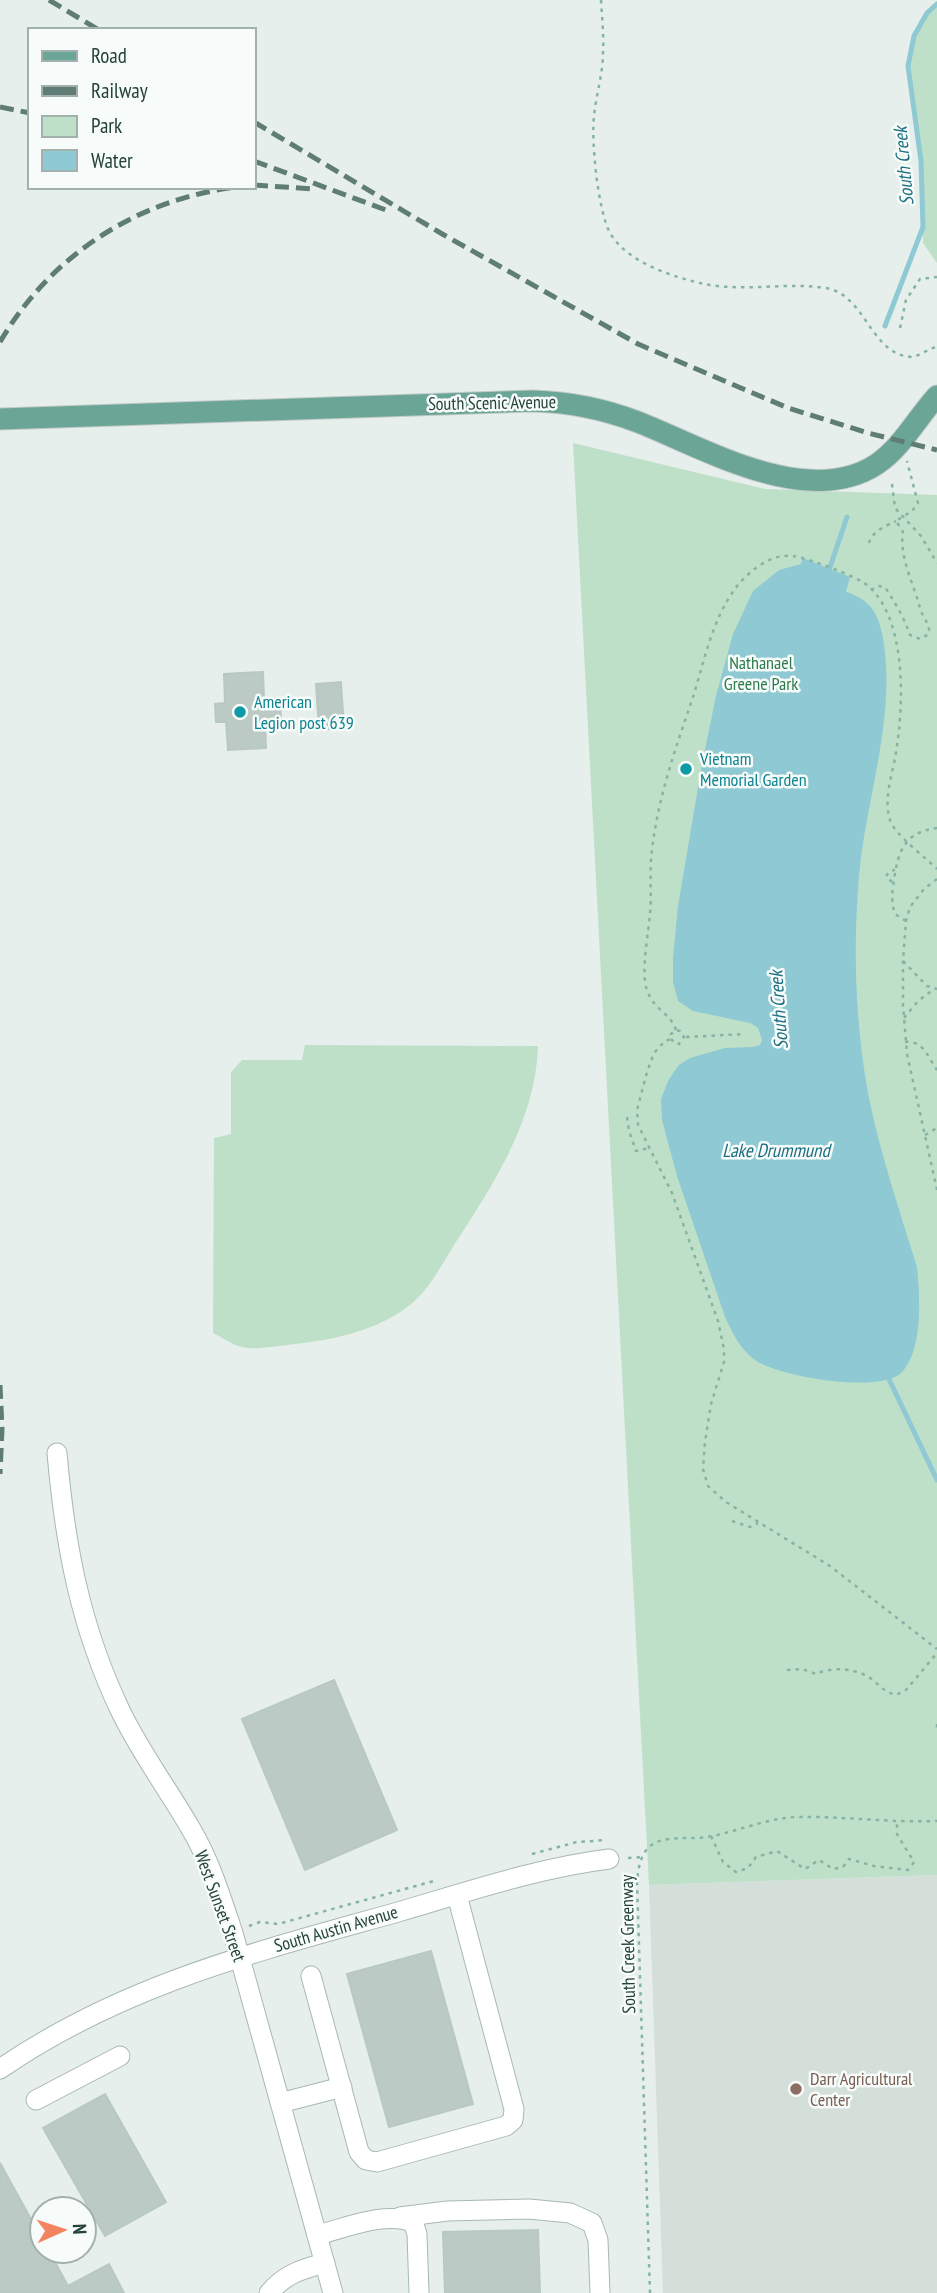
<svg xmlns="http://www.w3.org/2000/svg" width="937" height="2293" font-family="'PT Sans Narrow',sans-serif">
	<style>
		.built { fill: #d4dfda }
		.green { fill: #bfe0c8 }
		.water { fill: #8ec9d4 }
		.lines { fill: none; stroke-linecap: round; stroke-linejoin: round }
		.stream { stroke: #8ec9d4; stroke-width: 5 }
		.building { fill: #bbcac4; stroke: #b8c9c2; stroke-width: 2 }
		.minor-casing { stroke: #a8b8b2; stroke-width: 21 }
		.major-casing { stroke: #c2cac8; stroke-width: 23 }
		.path { stroke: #86b3a5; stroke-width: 2.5; stroke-dasharray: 3.5 5; stroke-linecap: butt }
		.minor { stroke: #fff; stroke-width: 19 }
		.major { stroke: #6aa596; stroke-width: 21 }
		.rail { stroke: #5f7d75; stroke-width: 5; stroke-dasharray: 14 7; stroke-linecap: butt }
		.culture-dot { fill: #0f9aa8; stroke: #f7fbf9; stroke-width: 2.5 }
		.education-dot { fill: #8d6e63; stroke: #f7fbf9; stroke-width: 2.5 }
		.labels { text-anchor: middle; stroke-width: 5; stroke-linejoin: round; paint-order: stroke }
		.street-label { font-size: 18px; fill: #24423a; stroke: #f7fbf9 }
		.park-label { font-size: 18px; fill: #2d7a4b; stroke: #f7fbf9 }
		.culture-label { font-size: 18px; fill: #0d838f; stroke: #f7fbf9; text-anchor: start }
		.education-label { font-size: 18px; fill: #785e54; stroke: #f7fbf9; text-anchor: start }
		.water-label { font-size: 19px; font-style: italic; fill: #1c6f80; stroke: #f7fbf9 }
	</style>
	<rect width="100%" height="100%" fill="#e6efeb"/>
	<!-- built -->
	<polygon class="built" points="937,1875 937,2293 663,2293 649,1885"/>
	<!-- green -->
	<g class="green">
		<polygon points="937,4 937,263 923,243 921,161 908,66 914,36 927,13"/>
		<polygon points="573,443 765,489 937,495 937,1875 649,1885"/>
		<path d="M305 1045 538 1046C536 1120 493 1185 454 1245 440 1268 428 1292 406 1308 369 1335 323 1341 279 1346 268 1347 253 1350 242 1347 232 1345 222 1337 213 1333L214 1138 231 1134V1072L242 1060H302Z"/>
	</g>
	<!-- water -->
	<path class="water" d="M803 558 850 577 846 592C868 599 877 610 882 633 898 714 866 796 859 876 853 948 855 1021 868 1093 879 1150 900 1212 917 1267 920 1297 923 1347 903 1371 884 1395 778 1377 755 1360 740 1349 733 1334 725 1317L677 1176 662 1120 661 1099 669 1079 679 1065 690 1058 725 1048 753 1047 760 1045 762 1040 758 1028 750 1023 693 1011 678 1001 673 982V958L678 906 702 764 716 696 733 634 753 591 779 570 801 564Z"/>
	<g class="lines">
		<!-- stream -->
		<g class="stream">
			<polyline points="885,326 923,227 921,161 908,66 914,36 927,13 937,4"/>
			<polyline points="828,573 847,517"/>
			<polyline points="887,1375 937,1480"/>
		</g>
	</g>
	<!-- building -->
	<g class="building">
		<polygon points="263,672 264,699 280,698 281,720 265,721 266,748 228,750 226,722 216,722 215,704 225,703 224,674"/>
		<polygon points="341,682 344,728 319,730 316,684"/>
		<polygon points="334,1680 397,1830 305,1870 242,1719"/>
		<polygon points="431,1951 473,2104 389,2127 347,1974"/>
		<polygon points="105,2094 166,2202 105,2236 43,2128"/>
		<polygon points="0,2163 42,2239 42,2251 49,2251 68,2286 109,2264 124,2293 0,2293"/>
		<polygon points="538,2230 540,2293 445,2293 443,2232"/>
	</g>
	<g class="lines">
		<!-- minor casing -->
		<g class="minor-casing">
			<g id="minor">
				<path d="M57 1453C65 1545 80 1626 120 1710 140 1752 168 1789 191 1829 210 1861 221 1897 233 1933L333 2293"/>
				<polyline points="311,1976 359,2152 366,2160 377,2162 506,2126 513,2120 514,2109 457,1895"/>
				<path d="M0 2069C124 1984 256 1952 398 1912 467 1892 537 1868 609 1859"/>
				<polyline points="36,2100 120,2056"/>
				<polyline points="280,2103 342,2087"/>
				<polyline points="400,2217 447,2211 529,2209 570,2213 592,2223 598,2240 600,2293"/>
				<path d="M317 2235C346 2228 384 2211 413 2222L417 2234 419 2293"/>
				<path d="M269 2293C285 2274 302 2269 325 2263"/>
			</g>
		</g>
		<!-- major casing -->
		<g class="major-casing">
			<path id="major" d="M0 419 533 401C569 402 604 409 638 422 704 448 808 510 877 464 902 447 917 418 937 396"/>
		</g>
		<!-- path -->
		<g class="path">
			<path d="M601 0C602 18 604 36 603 53 603 74 596 95 594 116 591 142 598 208 609 231 625 262 673 277 704 284 744 292 786 282 826 288 867 295 870 357 914 357L937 346"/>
			<polyline points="900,328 906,300 920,279 937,277"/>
			<polyline points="892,484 895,508 921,536 937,563"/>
			<path d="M869 543C872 531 886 526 896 521"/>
			<path d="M871 590 878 586 885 587C895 603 904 617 910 635L920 639 929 634C930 623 923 619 920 608 914 585 899 557 903 532L896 521 912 511 918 503 907 461"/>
			<polyline points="937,879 924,889 910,907 906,921 903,961 903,1005 907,1054 937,1190"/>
			<polyline points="892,882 886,876 890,871 895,870"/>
			<path d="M906 921 895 914C891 902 892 892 894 880 898 852 904 832 937 828"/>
			<polyline points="903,961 927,986 937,989"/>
			<polyline points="904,1018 918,1001 934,989"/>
			<path d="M676 1030C670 1011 649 1009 645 982 643 959 648 936 650 914 652 893 649 871 652 850 658 797 676 747 693 697 708 649 718 587 767 561 775 557 784 555 793 556 807 558 856 576 867 585 907 618 904 705 896 752 893 773 883 798 890 820 894 834 925 857 937 869"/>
			<polyline points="686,1037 745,1034"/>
			<polyline points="671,1039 676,1044 679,1044 684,1037 680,1031 676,1030 671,1034 671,1039 665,1041 654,1053 647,1072 637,1110 638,1125 672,1193 718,1321 724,1349 724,1362 711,1404 705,1442 703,1469 708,1486 726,1502 830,1566 937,1649"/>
			<path d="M905 1042C924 1040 928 1058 937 1070"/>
			<polyline points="627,1117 629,1131 636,1151 649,1148"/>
			<polyline points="925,1135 937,1128"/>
			<polyline points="732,1521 750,1527 758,1523"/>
			<path d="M787 1670 802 1669 816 1674C831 1667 852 1668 867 1676 879 1683 881 1691 896 1695L906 1690 937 1653"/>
			<polyline points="937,1724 937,1732"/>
			<polyline points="711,1836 723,1862 736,1872 748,1868 756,1857 777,1851 805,1869 819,1860 833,1869 843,1867 849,1859 874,1866 908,1870 914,1862 897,1834 897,1821"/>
			<polyline points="532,1854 577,1842 607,1840"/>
			<polyline points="628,1858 642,1857"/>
			<polyline points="249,1926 260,1922 278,1924 434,1881"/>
			<path d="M650 2293 637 1882C638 1870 640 1856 649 1847 663 1834 690 1840 707 1837 737 1832 766 1818 797 1817 843 1816 890 1823 937 1821"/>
		</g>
		<!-- minor -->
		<use href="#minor" class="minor"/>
		<!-- major -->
		<use href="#major" class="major"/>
		<!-- rail -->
		<g class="rail">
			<polyline points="49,0 99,30"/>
			<polyline points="0,107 30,113"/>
			<polyline points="254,122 444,235 638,344 788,408 868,433 937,450"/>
			<polyline points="254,161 386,210"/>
			<polyline points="254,185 314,189"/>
			<path d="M0 342C50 256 137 199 237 187"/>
			<polyline points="0,1385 2,1429 0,1474"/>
		</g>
	</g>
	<!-- markers -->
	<g class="culture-dot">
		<circle cx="240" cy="712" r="7"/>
		<circle cx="686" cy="769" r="7"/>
	</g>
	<circle class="education-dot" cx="796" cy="2089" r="7"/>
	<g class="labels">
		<!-- street labels -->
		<g class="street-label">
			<text transform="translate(492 403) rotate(-1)" y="6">South Scenic Avenue</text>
			<text transform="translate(220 1906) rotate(70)" y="6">West Sunset Street</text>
			<text transform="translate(336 1929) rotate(-16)" y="6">South Austin Avenue</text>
			<text transform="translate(628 1944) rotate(-91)" y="6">South Creek Greenway</text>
		</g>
		<!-- park labels -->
		<g class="park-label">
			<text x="761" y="669">Nathanael<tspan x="761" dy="21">Greene Park</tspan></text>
		</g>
		<!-- culture labels -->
		<g class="culture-label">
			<text x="254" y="708">American<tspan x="254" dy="21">Legion post 639</tspan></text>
			<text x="700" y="765">Vietnam<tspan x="700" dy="21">Memorial Garden</tspan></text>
		</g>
		<!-- education labels -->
		<g class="education-label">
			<text x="810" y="2085">Darr Agricultural<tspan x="810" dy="21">Center</tspan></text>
		</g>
		<!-- water labels -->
		<g class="water-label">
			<text transform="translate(903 166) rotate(-95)" y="7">South Creek</text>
			<text transform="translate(778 1010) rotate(-94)" y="7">South Creek</text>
			<text x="776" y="1157">Lake Drummund</text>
		</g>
	</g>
	<!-- legend -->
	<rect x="28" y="28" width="228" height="161" fill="#f7fbf9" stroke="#a3b1ad" stroke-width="2"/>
	<rect x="42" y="51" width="35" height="10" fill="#6aa596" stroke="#a3b1ad" stroke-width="2"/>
	<text x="91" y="63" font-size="21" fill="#24423a">Road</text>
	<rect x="42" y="86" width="35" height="10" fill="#5f7d75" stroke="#a3b1ad" stroke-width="2"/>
	<text x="91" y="98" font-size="21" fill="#24423a">Railway</text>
	<rect x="42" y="116" width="35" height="21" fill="#bfe0c8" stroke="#a3b1ad" stroke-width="2"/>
	<text x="91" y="133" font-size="21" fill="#24423a">Park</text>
	<rect x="42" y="150" width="35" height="21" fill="#8ec9d4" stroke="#a3b1ad" stroke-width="2"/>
	<text x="91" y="168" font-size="21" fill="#24423a">Water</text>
	<!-- north arrow -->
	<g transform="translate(63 2230) rotate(87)"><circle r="33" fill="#f7fbf9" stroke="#a3b1ad" stroke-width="2"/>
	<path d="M0-5L12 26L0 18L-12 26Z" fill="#f4845f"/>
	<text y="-10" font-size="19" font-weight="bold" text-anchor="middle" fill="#24423a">N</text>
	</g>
</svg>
